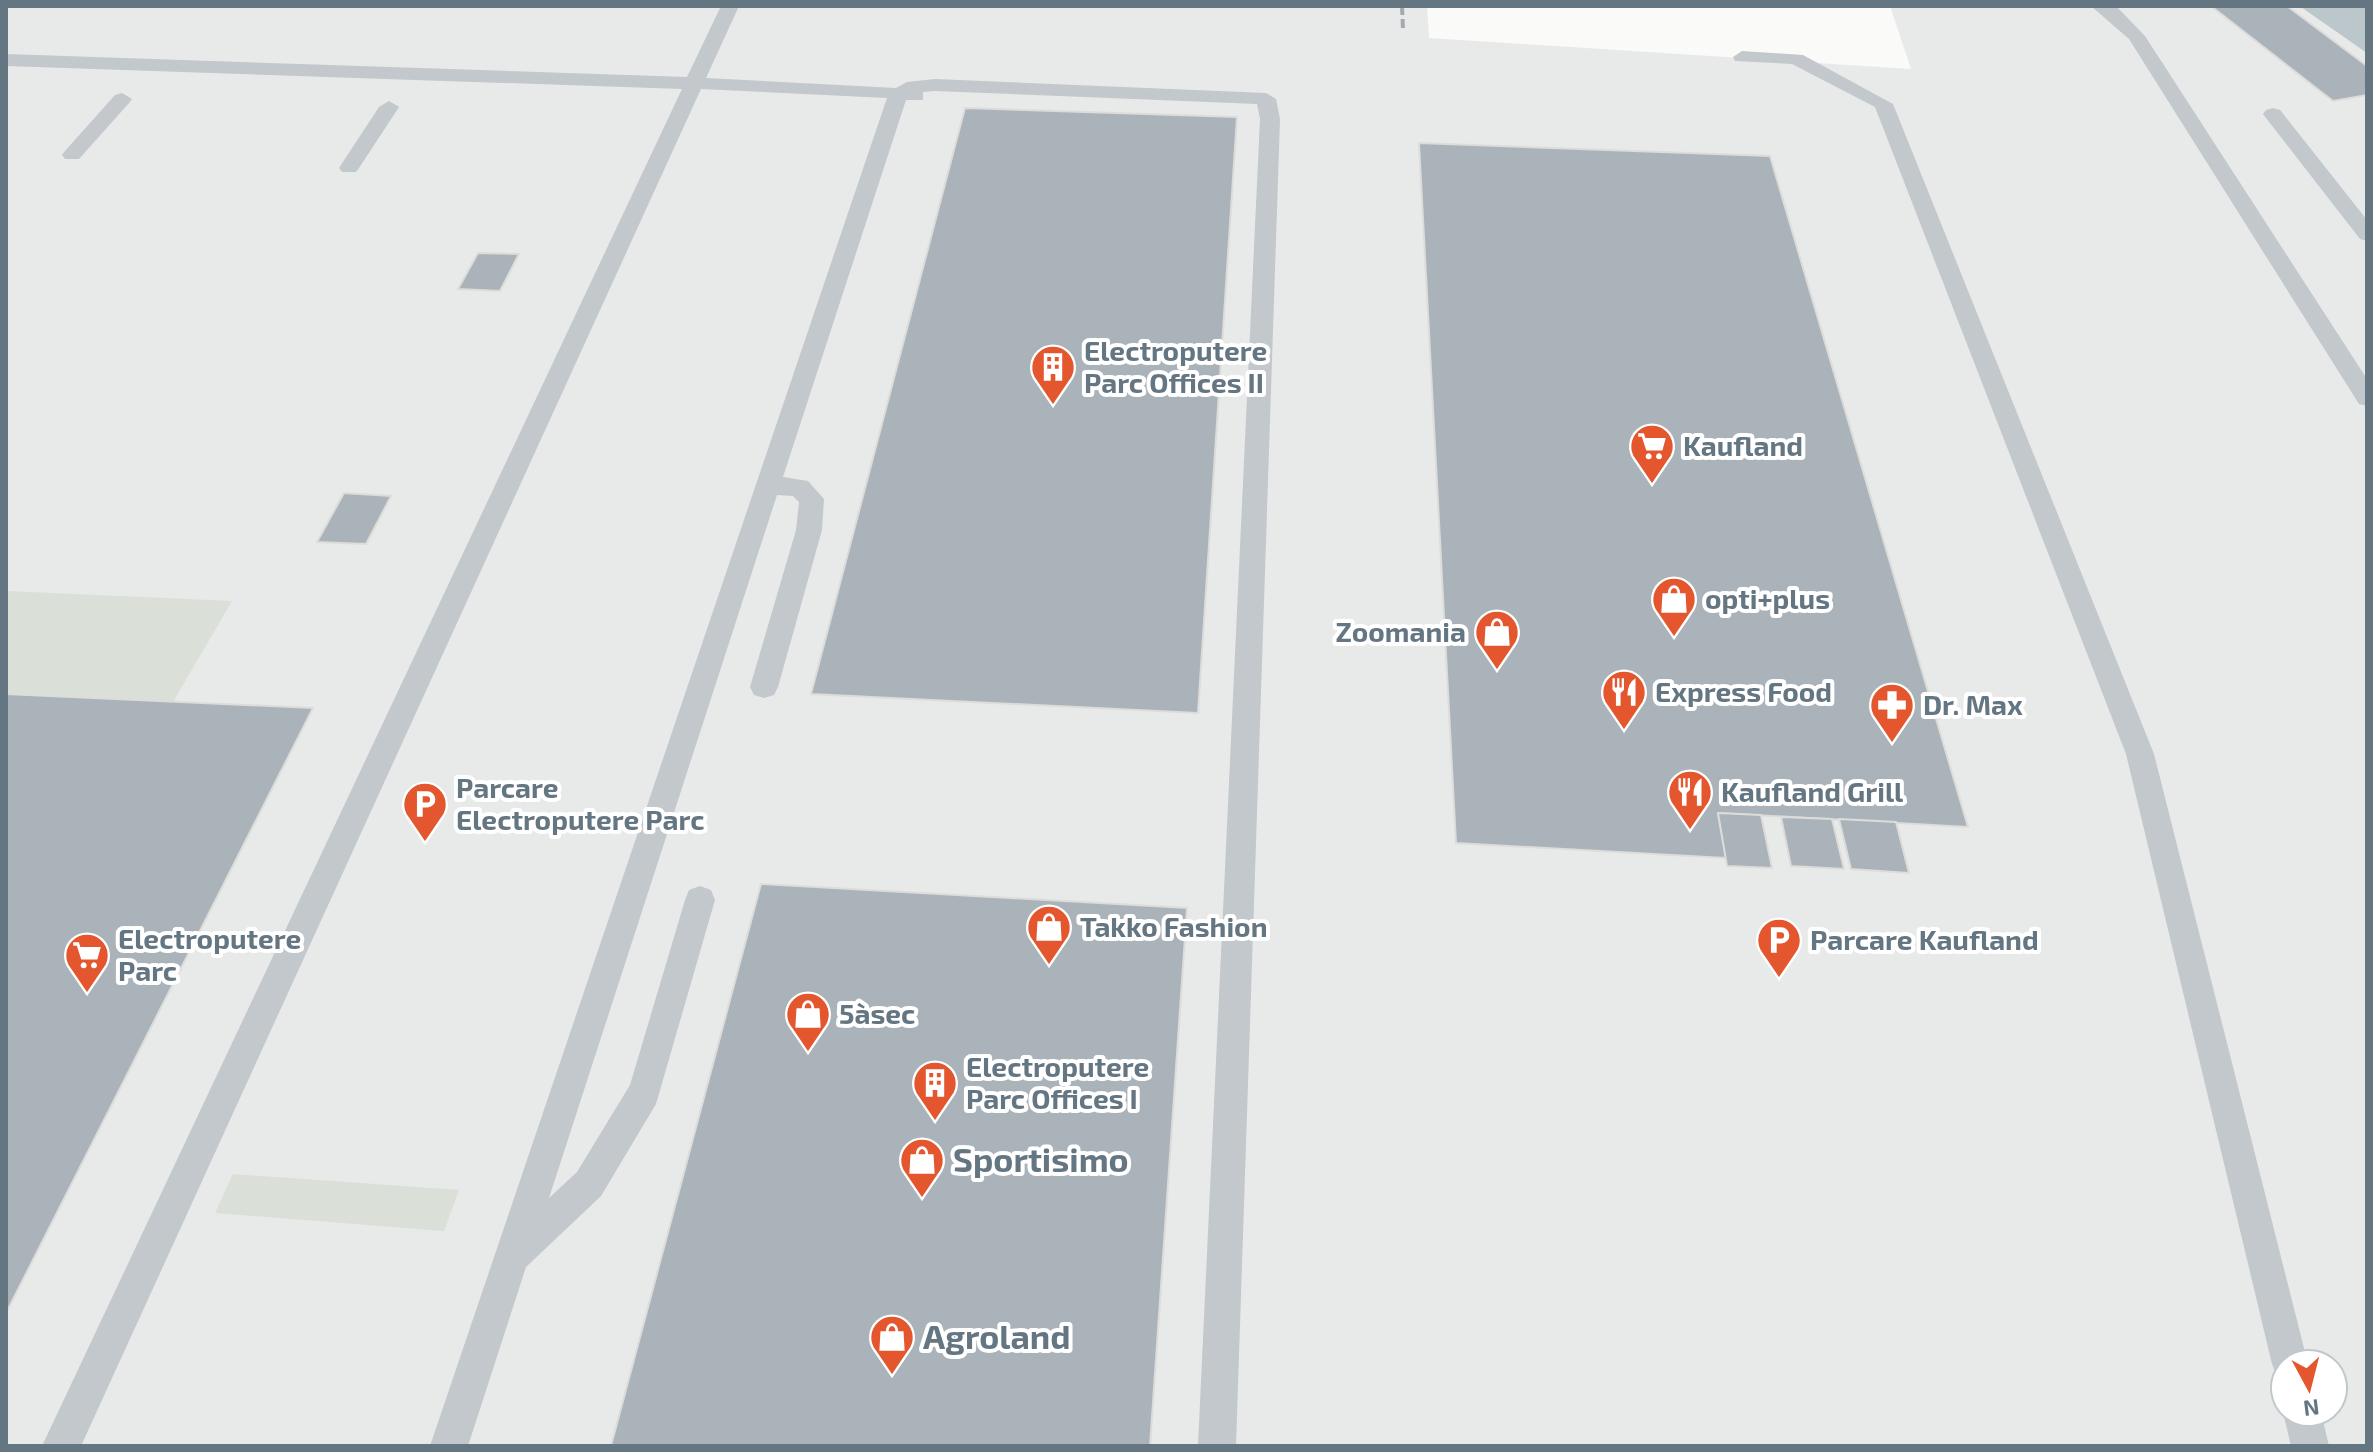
<svg xmlns="http://www.w3.org/2000/svg" width="2373" height="1452" font-family="'Exo 2',sans-serif">
	<style>
		.built { fill: #e8e9e9; fill-rule: evenodd }
		.green { fill: #dadfd7 }
		.water { fill: #bbc7cb }
		.building { fill: #aab3b9; stroke: #dcdcda; stroke-width: 2 }
		.lines { fill: none; stroke-linecap: round; stroke-linejoin: round }
		.lane { fill: #c3c8cc; fill-rule: evenodd }
		.rail { stroke: #a2aab0; stroke-width: 4; stroke-dasharray: 9 4; stroke-linecap: butt }
		.labels { text-anchor: middle; stroke-width: 8; stroke-linejoin: round; paint-order: stroke }
		.poi-label { font-size: 28px; font-weight: bold; fill: #657683; stroke: #fff; text-anchor: start }
		.near-poi-label { font-size: 34px; font-weight: bold; fill: #657683; stroke: #fff; text-anchor: start }
	</style>
	<rect width="100%" height="100%" fill="#fafaf8"/>
	<!-- built -->
	<path class="built" d="M6 6H1427L1429 38 1911 69 1890 6H2367V1446H6ZM2285 1364H2333V1412H2285Z"/>
	<!-- green -->
	<g class="green">
		<polygon points="6,591 232,601 173,702 6,694"/>
		<polygon points="233,1174 459,1190 444,1231 215,1213"/>
	</g>
	<!-- water -->
	<polygon class="water" points="2367,6 2367,53 2301,7 2308,6"/>
	<!-- building -->
	<g class="building">
		<polygon points="2211,6 2287,6 2367,66 2367,95 2333,101"/>
		<polygon points="965,108 1237,117 1198,713 811,694"/>
		<polygon points="1419,143 1770,156 1968,827 1718,813 1726,858 1456,843"/>
		<polygon points="478,253 519,254 500,291 458,289"/>
		<polygon points="344,493 391,496 366,544 317,542"/>
		<polygon points="6,694 313,708 6,1313"/>
		<polygon points="1718,813 1761,815 1772,868 1727,866"/>
		<polygon points="1781,817 1832,819 1844,869 1791,866"/>
		<polygon points="1839,819 1896,822 1909,873 1851,869"/>
		<polygon points="761,884 1187,908 1150,1446 611,1446"/>
	</g>
	<g class="lines">
		<!-- lane -->
		<g class="lane">
			<polygon points="721,6 739,6 706,78 896,88 907,82 935,79 1266,93 1276,99 1280,119 1236,1446 1198,1446 1260,119 1257,104 935,91 923,92 923,100 906,100 783,477 808,481 824,499 822,530 778,687 774,695 764,698 754,695 750,687 796,530 799,502 793,496 777,495 549,1198 577,1172 630,1085 685,900 689,890 700,886 711,890 715,900 656,1104 601,1196 526,1267 468,1446 430,1446 887,98 701,89 81,1446 42,1446 682,89 6,66 6,54 687,77"/>
			<polygon points="2091,6 2118,8 2145,36 2367,379 2367,406 2359,404 2129,39"/>
			<polygon points="1742,51 1803,55 1893,104 2154,754 2308,1364 2285,1364 2285,1380 2277,1377 2272,1364 2126,754 1875,107 1792,64 1735,61 1733,57"/>
			<polygon points="122,93 132,99 129,103 79,159 65,159 62,155 65,151 115,95"/>
			<polygon points="389,101 399,107 359,168 356,172 342,172 339,168 379,107"/>
			<polygon points="2273,108 2280,110 2367,220 2367,241 2360,239 2266,118 2263,114 2266,110"/>
			<polygon points="2285,1408 2285,1412 2321,1412 2329,1446 2291,1446 2283,1412"/>
		</g>
		<!-- rail -->
		<polyline class="rail" points="1402,6 1403,30"/>
	</g>
	<!-- icons -->
	<defs>
		<g id="building-pin" transform="scale(2.3)"><path d="M0 17L-7.5 6A9.5 9.5 0 1 1 7.5 6Z" fill="#e4572e" stroke="#fff"/><path d="M-4-6H4V6H1V3H-1V6H-4ZM-2.5-4.3h1.7v1.8h-1.7ZM.8-4.3h1.7v1.8H.8ZM-2.5-1h1.7V.8h-1.7ZM.8-1h1.7V.8H.8Z" fill="#fff"/></g>
		<g id="supermarket-pin" transform="scale(2.3)"><path d="M0 17L-7.5 6A9.5 9.5 0 1 1 7.5 6Z" fill="#e4572e" stroke="#fff"/><path d="M-6-5.5h2.5l.6 2H6L4.5 2H-2.5L-4.4-4H-6ZM-1.5 3.2a1.3 1.3 0 1 0 .1 0ZM3 3.2a1.3 1.3 0 1 0 .1 0Z" fill="#fff"/></g>
		<g id="shop-pin" transform="scale(2.3)"><path d="M0 17L-7.5 6A9.5 9.5 0 1 1 7.5 6Z" fill="#e4572e" stroke="#fff"/><path d="M-5-2.5h2.3a2.7 3.5 0 0 1 5.4 0H5L5.5 6h-11ZM-1.5-2.5h3a1.5 2.3 0 0 0-3 0Z" fill="#fff"/></g>
		<g id="restaurant-pin" transform="scale(2.3)"><path d="M0 17L-7.5 6A9.5 9.5 0 1 1 7.5 6Z" fill="#e4572e" stroke="#fff"/><path d="M-5-6h1v4h1v-4h1v4h1v-4h1v5L-1.5 .5V6h-2V.5L-5-1ZM5-6V6H3V1.5H1.5Q1.5-4 5-6Z" fill="#fff"/></g>
		<g id="pharmacy-pin" transform="scale(2.3)"><path d="M0 17L-7.5 6A9.5 9.5 0 1 1 7.5 6Z" fill="#e4572e" stroke="#fff"/><path d="M-2-6h4v4h4v4h-4v4h-4v-4h-4v-4h4Z" fill="#fff"/></g>
		<g id="parking-pin" transform="scale(2.3)"><path d="M0 17L-7.5 6A9.5 9.5 0 1 1 7.5 6Z" fill="#e4572e" stroke="#fff"/><path d="M-3.5-5.5H1a3.5 3.5 0 0 1 0 7H-1V5.5H-3.5ZM-1-3.4V-.6H.8a1.4 1.4 0 0 0 0-2.8Z" fill="#fff"/></g>
	</defs>
	<g fill-rule="evenodd">
		<use href="#building-pin" x="1053" y="367"/>
		<use href="#supermarket-pin" x="1652" y="446"/>
		<use href="#shop-pin" x="1674" y="599"/>
		<use href="#shop-pin" x="1497" y="632"/>
		<use href="#restaurant-pin" x="1624" y="692"/>
		<use href="#pharmacy-pin" x="1892" y="705"/>
		<use href="#restaurant-pin" x="1690" y="792"/>
		<use href="#parking-pin" x="425" y="804"/>
		<use href="#shop-pin" x="1049" y="927"/>
		<use href="#parking-pin" x="1779" y="940"/>
		<use href="#supermarket-pin" x="87" y="955"/>
		<use href="#shop-pin" x="808" y="1014"/>
		<use href="#building-pin" x="935" y="1083"/>
		<use href="#shop-pin" x="922" y="1160"/>
		<use href="#shop-pin" x="892" y="1337"/>
	</g>
	<g class="labels">
		<!-- poi labels -->
		<g class="poi-label">
			<text x="1084" y="361">Electroputere<tspan x="1084" dy="32">Parc Offices II</tspan></text>
			<text x="1683" y="456">Kaufland</text>
			<text x="1705" y="609">opti+plus</text>
			<text x="1466" y="642" text-anchor="end">Zoomania</text>
			<text x="1655" y="702">Express Food</text>
			<text x="1923" y="715">Dr. Max</text>
			<text x="456" y="798">Parcare<tspan x="456" dy="32">Electroputere Parc</tspan></text>
			<text x="1721" y="802">Kaufland Grill</text>
			<text x="1080" y="937">Takko Fashion</text>
			<text x="118" y="949">Electroputere<tspan x="118" dy="32">Parc</tspan></text>
			<text x="1810" y="950">Parcare Kaufland</text>
			<text x="839" y="1024">5àsec</text>
			<text x="966" y="1077">Electroputere<tspan x="966" dy="32">Parc Offices I</tspan></text>
		</g>
		<!-- near-poi labels -->
		<g class="near-poi-label">
			<text x="953" y="1172">Sportisimo</text>
			<text x="923" y="1349">Agroland</text>
		</g>
	</g>
	<!-- border -->
	<rect width="2373" height="1452" fill="none" stroke="#657683" stroke-width="16"/>
	<!-- north arrow -->
	<g transform="translate(2309 1388) rotate(173)"><circle r="38" fill="#ffffff" stroke="#c1c8cd" stroke-width="2"/>
	<path d="M0-6L14 30L0 20L-14 30Z" fill="#e4572e"/>
	<text y="-12" font-size="22" font-weight="bold" text-anchor="middle" fill="#657683">N</text>
	</g>
</svg>
